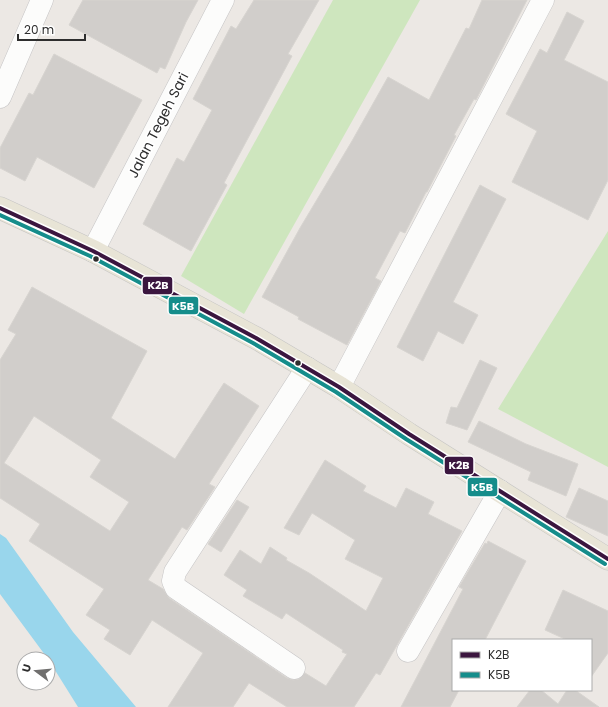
<svg xmlns="http://www.w3.org/2000/svg" width="608" height="707" font-family="Poppins,sans-serif">
	<style>
		.green { fill: #cee6be }
		.water { fill: #99d6ec }
		.building { fill: #d1cecb; stroke: #d7d4d0; fill-rule: evenodd }
		.lines { fill: none; stroke-linecap: round; stroke-linejoin: round }
		.minor-casing { stroke: #c5c4c5; stroke-width: 23 }
		.major-casing { stroke: #c6c5c4; stroke-width: 23 }
		.minor { stroke: #fcfcfb; stroke-width: 22 }
		.major { stroke: #e8e4d6; stroke-width: 22 }
		.bus-1-casing { stroke: #fff; stroke-width: 7 }
		.bus-2-casing { stroke: #fff; stroke-width: 7 }
		.bus-1 { stroke: #3b163f; stroke-width: 4 }
		.bus-2 { stroke: #158d8b; stroke-width: 4 }
		.bus-dot { fill: #2e2e2e; stroke: #fff; stroke-width: 1.5 }
		.labels { text-anchor: middle; stroke-width: 3.5; stroke-linejoin: round; paint-order: stroke }
		.street-label { font-size: 14px; fill: #2e2e2e; stroke: #fff }
		.line-badge { stroke: #fff; stroke-width: 1.5 }
		.badge-label { font-size: 11px; text-anchor: middle; font-weight: bold; fill: #fff }
	</style>
	<rect width="100%" height="100%" fill="#ece8e4"/>
	<!-- green -->
	<g class="green">
		<polygon points="333,0 420,0 244,314 181,276"/>
		<polygon points="608,231 608,467 498,409"/>
	</g>
	<!-- water -->
	<polygon class="water" points="0,534 6,538 73,632 136,707 78,707 48,659 0,594"/>
	<!-- building -->
	<g class="building">
		<polygon points="83,0 198,0 186,22 165,69 160,67 157,73 69,25"/>
		<polygon points="254,0 319,0 288,54 292,56 224,183 227,185 191,251 143,224 177,158 184,162 212,110 193,99 231,26 236,29"/>
		<polygon points="482,0 527,0 476,100 474,99 454,135 456,136 427,192 426,192 405,233 400,231 375,278 381,281 347,345 298,319 299,317 262,297 300,228 352,141 388,77 429,100 466,28 469,29"/>
		<polygon points="567,12 584,21 564,60 608,82 608,180 588,220 512,182 537,131 506,114 540,49 547,53"/>
		<polygon points="54,54 142,100 94,188 37,157 25,181 0,168 0,148 29,93 33,95"/>
		<polygon points="480,185 506,199 453,302 478,315 463,344 438,331 423,361 397,347"/>
		<path d="M32 287 147 351 111 418 175 459 224 383 259 406 209 484 215 487 187 530 182 527 148 580 163 589 169 598 287 678 293 680 299 679 305 673 326 686 347 654 342 652 343 650 286 613 282 619 243 596 247 590 224 575 240 550 261 564 270 547 287 558 286 560 309 573 366 611 383 578 345 559 355 540 312 513 299 535 284 528 325 460 366 486 363 491 396 508 406 488 434 502 428 514 462 531 380 675 376 673 354 707H287L249 683 233 707H168L203 653 152 620 130 655 104 639 110 630 86 615 104 589 29 541 40 524 0 498V360L16 334 8 330ZM34 416 101 460 90 477 129 502 110 531 4 463Z"/>
		<polygon points="480,360 497,368 467,430 446,423 451,407 457,408"/>
		<polygon points="479,421 526,444 578,464 566,496 528,480 531,472 468,442"/>
		<polygon points="579,488 608,501 608,536 566,517"/>
		<polygon points="237,500 249,507 221,552 208,544"/>
		<polygon points="488,541 526,561 485,640 453,640 453,690 459,690 450,707 401,707 463,589 459,587 485,543 487,544"/>
		<polygon points="563,590 608,611 608,653 591,677 591,640 567,640 545,630"/>
		<polygon points="530,690 541,690 558,704 567,690 575,690 599,707 517,707"/>
	</g>
	<g class="lines">
		<!-- minor casing -->
		<g class="minor-casing">
			<g id="minor">
				<polyline points="0,97 42,0"/>
				<polyline points="93,251 223,0"/>
				<polyline points="339,387 543,0"/>
				<polyline points="408,651 500,491"/>
				<polyline points="294,668 176,588 173,581 175,572 307,368"/>
			</g>
		</g>
		<!-- major casing -->
		<g class="major-casing">
			<polyline id="major" points="0,208 93,251 256,338 339,387 409,434 608,559"/>
		</g>
		<!-- minor -->
		<use href="#minor" class="minor"/>
		<!-- major -->
		<use href="#major" class="major"/>
		<!-- bus-1 casing -->
		<g class="bus-1-casing">
			<polyline id="bus-1" points="0,208 93,251 256,338 339,387 409,434 608,559"/>
		</g>
		<!-- bus-2 casing -->
		<g class="bus-2-casing">
			<polyline id="bus-2" points="0,215 90,256 253,343 336,392 406,439 605,564"/>
		</g>
		<!-- bus-1 -->
		<use href="#bus-1" class="bus-1"/>
		<!-- bus-2 -->
		<use href="#bus-2" class="bus-2"/>
	</g>
	<!-- markers -->
	<g class="bus-dot">
		<circle cx="96" cy="259" r="3.5"/>
		<circle cx="298" cy="363" r="3.5"/>
	</g>
	<g class="labels">
		<!-- street labels -->
		<g class="street-label">
			<text transform="translate(158 125) rotate(-63)" y="5">Jalan Tegeh Sari</text>
		</g>
	</g>
	<g class="line-badge">
		<rect x="142" y="276" width="31" height="19" rx="4" fill="#3b163f"/>
		<rect x="168" y="296" width="31" height="19" rx="4" fill="#158d8b"/>
		<rect x="444" y="456" width="30" height="19" rx="4" fill="#3b163f"/>
		<rect x="467" y="477" width="31" height="20" rx="4" fill="#158d8b"/>
	</g>
	<g class="badge-label">
		<text x="158" y="289">K2B</text>
		<text x="183" y="310">K5B</text>
		<text x="459" y="469">K2B</text>
		<text x="482" y="491">K5B</text>
	</g>
	<!-- legend -->
	<rect x="452" y="639" width="140" height="52" fill="#ffffff" stroke="#ababab"/>
	<rect x="460" y="652" width="20" height="6" fill="#3b163f" stroke="#ababab"/>
	<text x="488" y="659" font-size="12" fill="#2e2e2e">K2B</text>
	<rect x="460" y="672" width="20" height="6" fill="#158d8b" stroke="#ababab"/>
	<text x="488" y="679" font-size="12" fill="#2e2e2e">K5B</text>
	<!-- north arrow -->
	<g transform="translate(36 671) rotate(286)"><circle r="19" fill="#ffffff" stroke="#ababab"/>
	<path d="M0-3L7 15L0 10L-7 15Z" fill="#706f6e"/>
	<text y="-6" font-size="11" font-weight="bold" text-anchor="middle" fill="#2e2e2e">U</text>
	</g>
	<!-- scale -->
	<path d="M18 34v6h67v-6" fill="none" stroke="#2e2e2e" stroke-width="2"/>
	<text x="24" y="34" font-size="12" fill="#2e2e2e" stroke="#ffffff" stroke-width="3" paint-order="stroke">20 m</text>
</svg>
